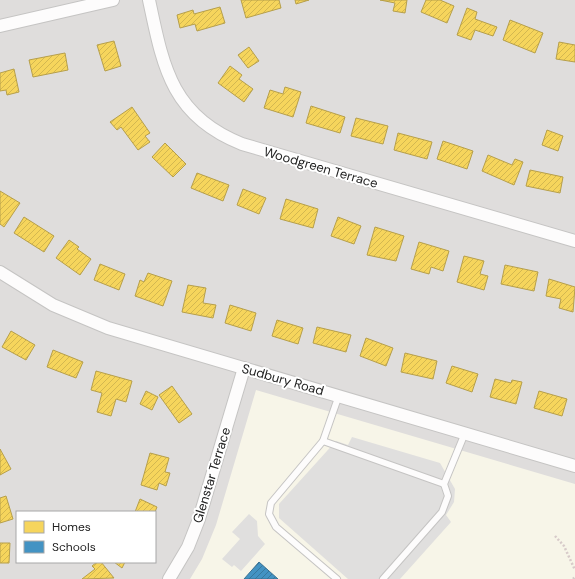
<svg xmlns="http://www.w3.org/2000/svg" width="575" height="579" font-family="'DM Sans',sans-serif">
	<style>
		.residential { fill: #dfdddc; fill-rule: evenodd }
		.education { fill: #f7f5e8 }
		.parking { fill: #e0dfde }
		.homes { fill: url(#homes-hatch); stroke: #b69f4b }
		.schools { fill: url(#schools-hatch); stroke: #397193 }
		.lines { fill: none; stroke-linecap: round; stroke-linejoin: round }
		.service-casing { stroke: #c5c4c3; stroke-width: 8 }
		.minor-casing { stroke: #c5c4c3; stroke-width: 14 }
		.path { stroke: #d7cac9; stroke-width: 2.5; stroke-dasharray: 2 2; stroke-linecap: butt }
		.service { stroke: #fdfcfc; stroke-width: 6 }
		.minor { stroke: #fdfcfc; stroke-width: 12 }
		.labels { text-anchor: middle; stroke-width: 4; stroke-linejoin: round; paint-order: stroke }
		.street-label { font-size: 13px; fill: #222; stroke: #fff }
	</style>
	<defs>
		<pattern id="homes-hatch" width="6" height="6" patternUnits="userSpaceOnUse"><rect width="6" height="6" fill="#f6d55c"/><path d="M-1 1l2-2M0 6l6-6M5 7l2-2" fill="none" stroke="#d3b750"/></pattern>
		<pattern id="schools-hatch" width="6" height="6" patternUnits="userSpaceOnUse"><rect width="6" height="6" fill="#4393c3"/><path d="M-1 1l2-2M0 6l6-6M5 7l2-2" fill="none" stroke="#38789e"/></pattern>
	</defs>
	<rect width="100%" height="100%" fill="#efedeb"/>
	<!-- residential -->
	<path class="residential" d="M0 0H575V579H0ZM17 512H155V562H17Z"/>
	<!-- education -->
	<polygon class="education" points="256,390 575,484 575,579 190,579 202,559 216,525"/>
	<!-- parking -->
	<g class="parking">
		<polygon points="352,437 440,463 455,489 454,502 446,515 451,522 400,579 348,579 279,518 279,504 336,441 348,445"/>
		<polygon points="249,514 257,521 258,536 265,544 241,571 234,565 232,567 222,559 240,539 232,532"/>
	</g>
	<!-- homes -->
	<g class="homes">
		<polygon points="241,0 279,0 281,8 246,18"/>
		<polygon points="295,0 309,0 296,4"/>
		<polygon points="380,0 407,0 405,13 393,11 395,3"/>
		<polygon points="426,0 440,0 454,6 447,23 421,12"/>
		<polygon points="220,7 225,23 197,31 195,24 180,28 177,15 193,10 194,14"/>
		<polygon points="467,8 477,12 475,19 497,27 493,36 475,30 471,40 457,35"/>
		<polygon points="510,20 543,33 535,53 503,40"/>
		<polygon points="114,41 121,66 105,71 97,45"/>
		<polygon points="559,42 575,45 575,62 556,59"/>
		<polygon points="249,47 259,61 248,68 238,55"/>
		<polygon points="65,53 68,70 33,77 29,60"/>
		<polygon points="230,66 242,75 239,79 253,89 244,102 218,83"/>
		<polygon points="14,69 19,92 7,95 6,90 0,91 0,73"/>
		<polygon points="285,87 301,92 293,117 264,108 270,90 283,94"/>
		<polygon points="311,106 345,117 340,133 306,123"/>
		<polygon points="132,107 150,133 145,136 150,142 138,150 121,127 117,130 110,122"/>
		<polygon points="356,118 388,126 383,144 351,136"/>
		<polygon points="547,130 563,136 558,151 542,145"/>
		<polygon points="398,133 432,142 427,159 394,150"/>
		<polygon points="443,141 473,151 467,169 437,159"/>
		<polygon points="165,143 186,164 173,177 152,157"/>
		<polygon points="488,155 512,165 515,159 523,162 514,185 482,171"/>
		<polygon points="530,170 563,177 560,193 526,186"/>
		<polygon points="197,173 229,185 223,201 191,188"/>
		<polygon points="243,189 266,198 259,214 237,205"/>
		<polygon points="0,191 20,203 4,227 0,224"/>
		<polygon points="286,199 318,209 313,228 280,219"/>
		<polygon points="24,217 54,236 44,252 14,233"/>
		<polygon points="338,217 361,226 354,244 331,236"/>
		<polygon points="375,227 404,236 396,261 367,255"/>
		<polygon points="69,240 79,247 77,249 91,259 80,275 56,258"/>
		<polygon points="419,242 449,251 443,271 431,267 429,274 411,269"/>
		<polygon points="464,256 484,261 480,274 488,276 484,290 457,282"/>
		<polygon points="100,264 125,274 119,290 94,280"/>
		<polygon points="505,265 538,272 534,291 501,284"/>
		<polygon points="148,273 172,281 163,306 135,296 140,280 144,282"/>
		<polygon points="549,279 575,287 573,312 559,308 561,299 546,296"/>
		<polygon points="188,285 206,288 203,303 216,305 213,318 182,312"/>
		<polygon points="230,305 256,313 251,331 225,323"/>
		<polygon points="277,320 303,328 298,344 272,336"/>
		<polygon points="317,327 351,335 346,352 313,343"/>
		<polygon points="11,331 35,345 26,360 2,347"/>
		<polygon points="366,338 393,348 386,366 360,356"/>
		<polygon points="53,350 83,362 76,378 47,367"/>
		<polygon points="405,353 437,361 433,379 401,372"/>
		<polygon points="452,366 478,374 472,392 446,383"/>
		<polygon points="96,371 132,381 126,402 116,399 111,416 97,412 102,393 91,390"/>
		<polygon points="495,379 511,383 512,380 522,382 516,404 490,397"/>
		<polygon points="172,386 192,414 179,423 159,395"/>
		<polygon points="146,391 158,397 152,410 140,404"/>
		<polygon points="539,391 567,399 562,416 534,408"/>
		<polygon points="0,449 11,469 0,475"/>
		<polygon points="150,453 169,458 165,472 170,473 166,486 159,483 157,490 141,485"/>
		<polygon points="6,496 13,519 0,523 0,498"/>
		<polygon points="140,499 157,507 155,512 135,512"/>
		<polygon points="0,543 10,543 9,563 0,563"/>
		<polygon points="97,562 101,562 114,578 82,579 95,569 92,566"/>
		<polygon points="114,562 125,562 122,568"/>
	</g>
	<!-- schools -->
	<polygon class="schools" points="259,562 278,579 244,579"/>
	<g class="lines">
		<!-- service casing -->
		<g class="service-casing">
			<g id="service">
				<polyline points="323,441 444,484"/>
				<polyline points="337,579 276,527 269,514 271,503 323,441 339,395"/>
				<polyline points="383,579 442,512 448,496 444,484 465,433"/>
			</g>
		</g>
		<!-- minor casing -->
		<g class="minor-casing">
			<g id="minor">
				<path d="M149 0C163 66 171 116 242 144L575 241"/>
				<polyline points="0,26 113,0"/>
				<polyline points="0,272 53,305 108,328 575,466"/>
				<polyline points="169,579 188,547 199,519 244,368"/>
			</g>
		</g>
		<!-- path -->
		<g class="path">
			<polyline points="555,536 564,546 575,570"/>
			<polyline points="573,579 575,577"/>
		</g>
		<!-- service -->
		<use href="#service" class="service"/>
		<!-- minor -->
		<use href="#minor" class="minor"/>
	</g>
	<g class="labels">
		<!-- street labels -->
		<g class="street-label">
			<text transform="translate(321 167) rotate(16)" y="5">Woodgreen Terrace</text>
			<text transform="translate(283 379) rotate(16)" y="5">Sudbury Road</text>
			<text transform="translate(211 475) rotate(-73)" y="5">Glenstar Terrace</text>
		</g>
	</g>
	<!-- legend -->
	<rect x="16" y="511" width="140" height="52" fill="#ffffff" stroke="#a7a7a7"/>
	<rect x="24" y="521" width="20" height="12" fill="#f6d55c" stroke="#a7a7a7"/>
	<text x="52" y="531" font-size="12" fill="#222222">Homes</text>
	<rect x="24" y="541" width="20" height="12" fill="#4393c3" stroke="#a7a7a7"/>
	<text x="52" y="551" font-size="12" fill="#222222">Schools</text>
</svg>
